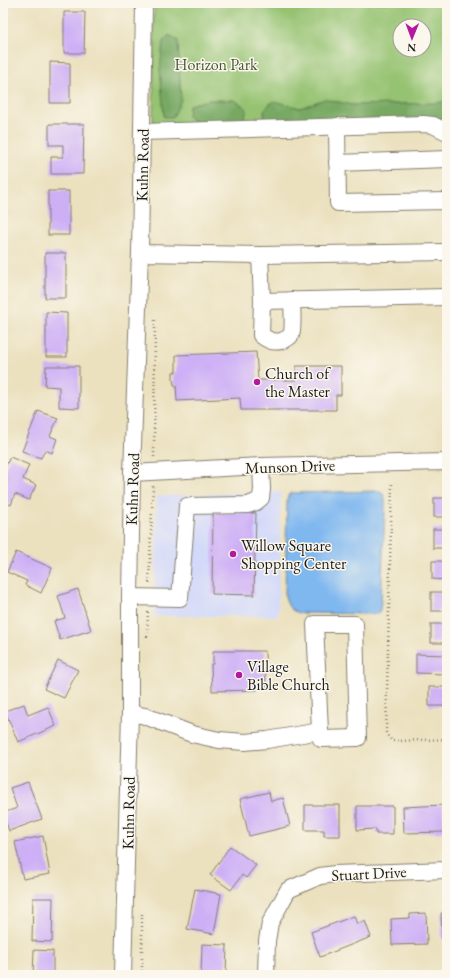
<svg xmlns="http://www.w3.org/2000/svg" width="450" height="978" font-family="'EB Garamond',serif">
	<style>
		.built { fill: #d3d9f9 }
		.green { fill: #96c372; stroke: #597047; fill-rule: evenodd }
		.forest { fill: #78a964; stroke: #4a6240 }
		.water { fill: #7fb7ef; stroke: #4e6a86 }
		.building { fill: #cdaff6 }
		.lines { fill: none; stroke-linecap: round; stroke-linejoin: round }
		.minor-casing { stroke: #847e6e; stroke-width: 18 }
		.path { stroke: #847e6e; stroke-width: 2.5; stroke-dasharray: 1 3; stroke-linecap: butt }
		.minor { stroke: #fff; stroke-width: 16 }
		.poi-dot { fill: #b5179e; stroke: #fbf7ec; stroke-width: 1.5 }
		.labels { text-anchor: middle; stroke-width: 3; stroke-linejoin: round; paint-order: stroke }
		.park-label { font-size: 16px; fill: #47563a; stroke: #fbf7ec }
		.street-label { font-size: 16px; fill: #1c1c1c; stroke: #fbf7ec }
		.poi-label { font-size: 16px; fill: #1c1c1c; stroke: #fbf7ec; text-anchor: start }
	</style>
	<rect width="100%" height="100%" fill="#fbf7ec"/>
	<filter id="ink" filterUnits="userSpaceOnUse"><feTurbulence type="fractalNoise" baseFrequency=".025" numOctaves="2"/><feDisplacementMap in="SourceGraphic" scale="8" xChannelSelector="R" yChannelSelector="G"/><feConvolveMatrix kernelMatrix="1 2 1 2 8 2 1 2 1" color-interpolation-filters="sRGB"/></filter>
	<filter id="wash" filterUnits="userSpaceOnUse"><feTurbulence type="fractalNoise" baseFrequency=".012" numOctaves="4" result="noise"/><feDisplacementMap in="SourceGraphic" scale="16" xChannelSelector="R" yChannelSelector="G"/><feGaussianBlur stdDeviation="0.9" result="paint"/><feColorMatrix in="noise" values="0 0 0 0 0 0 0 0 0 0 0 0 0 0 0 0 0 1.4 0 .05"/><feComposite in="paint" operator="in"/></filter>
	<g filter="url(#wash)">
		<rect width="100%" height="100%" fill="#ebe1bf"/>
		<!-- built -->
		<polygon class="built" points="281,492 278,616 154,616 157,496"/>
		<!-- green -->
		<path class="green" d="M154 3H447V119L153 127ZM400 26H424V50H400Z"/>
		<!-- forest -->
		<g class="forest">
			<polygon points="169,35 178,40 181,100 173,117 164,117 160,70 163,41"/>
			<polygon points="325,99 352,105 436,103 447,101 447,119 265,124 264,110 273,101 300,108"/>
			<polygon points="208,100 235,100 247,109 242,125 201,126 188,117 189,105"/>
		</g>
		<!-- water -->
		<path class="water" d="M378 491 383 494 385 499V508L381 602 380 610 378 613 373 614 299 613C289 610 287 605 285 596L287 500 288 496 292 493Z"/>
		<g id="blocks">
			<!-- building -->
			<g class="building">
				<polygon points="64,12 85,12 84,53 64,53"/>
				<polygon points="50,62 70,63 70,103 50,103"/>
				<polygon points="49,124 84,124 83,174 51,174 51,157 63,157 63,145 49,145"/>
				<rect x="48" y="191" width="21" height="44"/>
				<rect x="45" y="253" width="21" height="45"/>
				<polygon points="46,312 67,313 67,357 46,357"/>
				<polygon points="256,352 258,380 296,380 296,366 341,366 341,395 336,395 336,410 241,410 240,398 177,401 176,385 174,385 173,379 173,372 176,372 176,355"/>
				<polygon points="46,366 79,366 79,408 59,407 59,387 45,386"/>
				<polygon points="38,411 58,418 50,436 57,439 52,453 45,450 41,458 22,451"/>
				<polygon points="10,457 29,465 23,479 36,485 29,500 15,494 11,505 3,501 3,472"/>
				<rect x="434" y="498" width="13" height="19"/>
				<polygon points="213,513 256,513 254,595 212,594"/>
				<rect x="433" y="529" width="14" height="19"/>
				<polygon points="16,552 52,568 41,593 25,585 27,581 7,572"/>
				<polygon points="432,561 447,561 447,580 432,579"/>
				<polygon points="78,589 91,630 60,640 54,621 65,618 58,596"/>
				<rect x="431" y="592" width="16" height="19"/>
				<rect x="431" y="624" width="16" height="19"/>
				<polygon points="213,651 265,651 266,686 258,687 257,690 212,691 211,664 213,664"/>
				<polygon points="416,654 446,655 445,674 416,673"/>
				<polygon points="58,660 78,670 64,698 44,689"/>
				<rect x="429" y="687" width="18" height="19"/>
				<polygon points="24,704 28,715 48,707 56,726 18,742 5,711"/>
				<polygon points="28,782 42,819 9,831 3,813 17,808 10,788"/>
				<polygon points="269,792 271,801 283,798 290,826 249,836 240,799"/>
				<polygon points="305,805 340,805 340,836 324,836 324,830 305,830"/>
				<polygon points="443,805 444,832 404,833 403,807"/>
				<polygon points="357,806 393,806 393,834 376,834 376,829 357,830"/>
				<polygon points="43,836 50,874 23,879 15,842"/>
				<polygon points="230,846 256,865 246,878 242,875 231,890 210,875"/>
				<polygon points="195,889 221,894 214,934 187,929"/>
				<polygon points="33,898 53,898 52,942 32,941"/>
				<polygon points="447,912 447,939 442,939 441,913"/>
				<polygon points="426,913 427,944 392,945 391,919 410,918 410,914"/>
				<polygon points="354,916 357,924 365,921 371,937 320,957 311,932"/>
				<polygon points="202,944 227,945 226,975 201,975"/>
				<polygon points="34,950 53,951 53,975 33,975"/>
			</g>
		</g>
	</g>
	<g filter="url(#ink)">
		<use href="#blocks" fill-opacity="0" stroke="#847e6e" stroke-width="1"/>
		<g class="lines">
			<!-- minor casing -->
			<g class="minor-casing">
				<g id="minor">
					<polyline points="337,126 338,203 447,201"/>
					<polyline points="142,132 424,124 433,125 447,132"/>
					<polyline points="337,163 447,159"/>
					<polyline points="140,253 260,255 262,301 447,297"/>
					<polyline points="260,255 447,252"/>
					<path d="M262 301 261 335C267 340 273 343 281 341 284 340 289 338 291 335 294 329 292 308 292 300"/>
					<polyline points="132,473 261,466 447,462"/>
					<polyline points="130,597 180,598 187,506 248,505 256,502 261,498 262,489 261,466"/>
					<polygon points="315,624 355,624 358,738 321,739 320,731"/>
					<polyline points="130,713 145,716 192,734 219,740 245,742 267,740 320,731"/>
					<polyline points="123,975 130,713 130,597 132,473 140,253 144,3"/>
					<polyline points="266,975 267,941 270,923 288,890 320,876 335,874 447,870"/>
				</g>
			</g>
			<!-- path -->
			<g class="path">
				<polyline points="154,457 155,320"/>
				<polyline points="392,484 386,732 388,736 392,741 399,741 447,739"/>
				<polyline points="149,583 153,486"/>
				<polyline points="147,637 148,612"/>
				<polyline points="142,914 142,975"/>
			</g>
			<!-- minor -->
			<use href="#minor" class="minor"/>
		</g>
	</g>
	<!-- markers -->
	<g class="poi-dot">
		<circle cx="257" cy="382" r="4"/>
		<circle cx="233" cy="554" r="4"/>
		<circle cx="239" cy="675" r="4"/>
	</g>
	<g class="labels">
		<!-- park labels -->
		<g class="park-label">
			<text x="216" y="70">Horizon Park</text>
		</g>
		<!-- street labels -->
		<g class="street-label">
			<text transform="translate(142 165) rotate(-89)" y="6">Kuhn Road</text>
			<text transform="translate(290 466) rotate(-2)" y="6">Munson Drive</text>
			<text transform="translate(132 489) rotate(-88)" y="6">Kuhn Road</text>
			<text transform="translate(128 813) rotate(-89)" y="6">Kuhn Road</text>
			<text transform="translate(369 873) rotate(-3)" y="6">Stuart Drive</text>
		</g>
		<!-- poi labels -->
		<g class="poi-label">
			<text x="265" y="379">Church of<tspan x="265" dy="18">the Master</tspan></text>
			<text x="241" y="551">Willow Square<tspan x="241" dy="18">Shopping Center</tspan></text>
			<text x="247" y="672">Village<tspan x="247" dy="18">Bible Church</tspan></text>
		</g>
	</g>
	<!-- margin -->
	<rect width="450" height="978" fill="none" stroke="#fbf7ec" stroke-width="16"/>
	<!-- north arrow -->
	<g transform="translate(412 38) rotate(181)"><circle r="19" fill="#fbf7ec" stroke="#a29f99"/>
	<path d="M0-3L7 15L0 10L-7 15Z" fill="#b5179e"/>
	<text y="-6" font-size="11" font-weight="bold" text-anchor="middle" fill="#1c1c1c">N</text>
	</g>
</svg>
